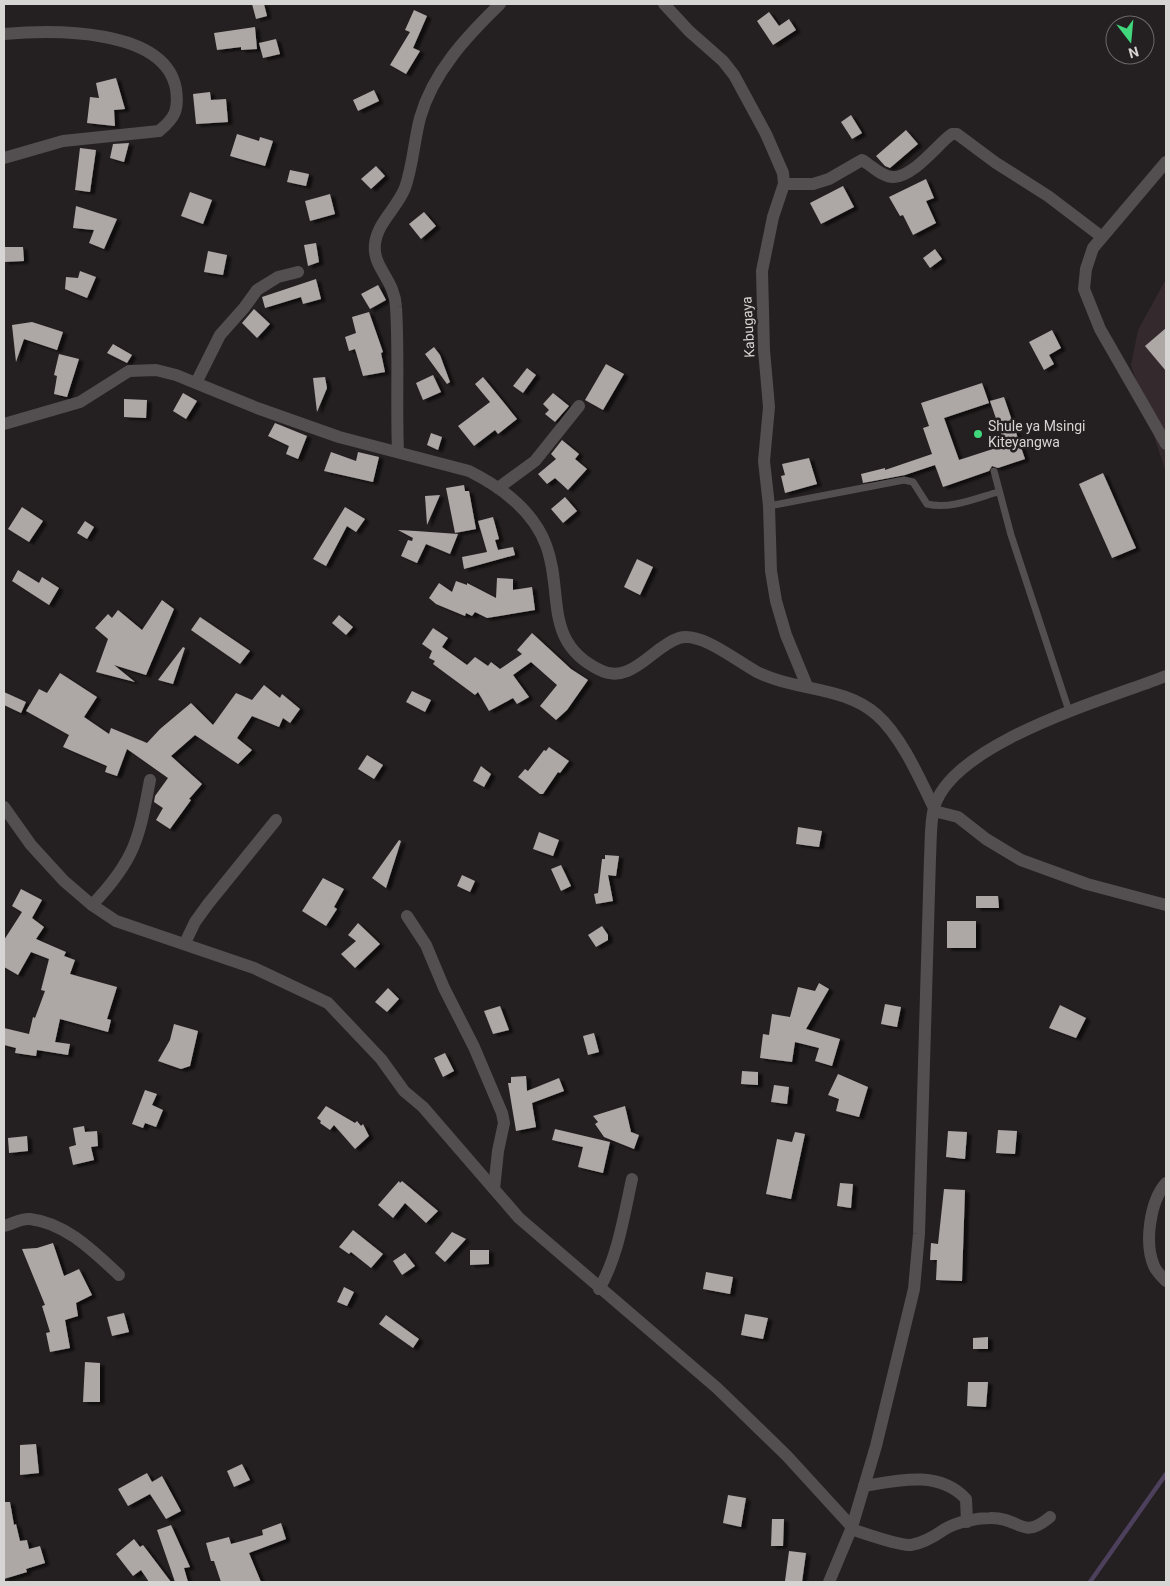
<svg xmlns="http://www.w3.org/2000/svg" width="1170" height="1586" font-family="Roboto,sans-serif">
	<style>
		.built { fill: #34292c }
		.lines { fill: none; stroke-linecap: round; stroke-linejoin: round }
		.stream { stroke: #4d405c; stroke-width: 4.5 }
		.building { fill: #ada7a6; filter: url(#shadow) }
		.service { stroke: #534e4f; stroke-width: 7 }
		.minor { stroke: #534e4f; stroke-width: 12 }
		.poi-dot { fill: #41d77c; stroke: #241f20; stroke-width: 2 }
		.labels { text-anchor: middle; stroke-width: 5; stroke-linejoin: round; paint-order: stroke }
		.street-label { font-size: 14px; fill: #d7d4d4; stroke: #241f20 }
		.poi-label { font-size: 14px; fill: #d7d4d4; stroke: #241f20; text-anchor: start }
	</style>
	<defs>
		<filter id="shadow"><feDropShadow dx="4.5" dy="2.5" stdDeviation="1" flood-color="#0009"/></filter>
	</defs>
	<rect width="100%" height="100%" fill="#241f20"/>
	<!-- built -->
	<polygon class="built" points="1166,279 1166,473 1131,365 1138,330"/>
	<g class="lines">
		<!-- stream -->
		<polyline class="stream" points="1090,1582 1166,1474"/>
	</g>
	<!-- building -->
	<g class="building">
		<polygon points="252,4 264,4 267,16 256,19"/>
		<polygon points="414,10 427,16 413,48 420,51 406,74 390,65 410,32 405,30"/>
		<polygon points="769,12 779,26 789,19 796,30 773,45 757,21"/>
		<polygon points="255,27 257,49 241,50 241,47 217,50 214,33"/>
		<polygon points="276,39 280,54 263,58 259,43"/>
		<polygon points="116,78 125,109 114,110 115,126 87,123 90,97 99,98 96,83"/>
		<polygon points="374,90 379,101 358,111 353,100"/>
		<polygon points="210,92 211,100 226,99 228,122 196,124 193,94"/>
		<polygon points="851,115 862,133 852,139 841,122"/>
		<polygon points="906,130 918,144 890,168 885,166 876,156"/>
		<polygon points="237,134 259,141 260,137 273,141 265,166 230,156"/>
		<polygon points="129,143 124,162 110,158 113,144"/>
		<polygon points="80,148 96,150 90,192 75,190"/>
		<polygon points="376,166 385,176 371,189 361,179"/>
		<polygon points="290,170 309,174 306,186 287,182"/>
		<polygon points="926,179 934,198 926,201 936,223 913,235 903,215 900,216 889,197"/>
		<polygon points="843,186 854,207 821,224 810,203"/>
		<polygon points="190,192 212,200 203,224 181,216"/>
		<polygon points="330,194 335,214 310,221 305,201"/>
		<polygon points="76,206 117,219 104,249 89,243 94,230 73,228"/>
		<polygon points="424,212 436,226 421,239 409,224"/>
		<polygon points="316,243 319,262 308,266 304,245"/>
		<polygon points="4,247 23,247 24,261 4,262"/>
		<polygon points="935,249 942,259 930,268 923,258"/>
		<polygon points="208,251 227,255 223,275 204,272"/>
		<polygon points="80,271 96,277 87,298 65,289 66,277 78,278"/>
		<polygon points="316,279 321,299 303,304 301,297 265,308 262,297"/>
		<polygon points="378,285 386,300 370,309 361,294"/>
		<polygon points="254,309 270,324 257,338 242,323"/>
		<polygon points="369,312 383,352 381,353 385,372 363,376 355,349 349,351 345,337 356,333 352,317"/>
		<polygon points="32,322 63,332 57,350 24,339 16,362 12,325"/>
		<polygon points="1166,328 1166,371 1145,346"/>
		<polygon points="1052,330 1061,348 1049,355 1054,364 1044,370 1029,342"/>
		<polygon points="113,344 132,355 127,363 107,353"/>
		<polygon points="434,347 440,355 450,382 447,384 425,354"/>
		<polygon points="59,354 79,359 67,397 54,394 57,376 54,375"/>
		<polygon points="606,364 624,374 603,410 585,400"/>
		<polygon points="527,368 536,375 523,393 513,386"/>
		<polygon points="433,375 441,392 423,400 416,383"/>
		<polygon points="325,377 327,388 317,412 313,378"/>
		<polygon points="483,377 517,419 498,434 495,430 474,446 458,426 490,402 475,384"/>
		<polygon points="982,383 989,403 944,418 959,460 1005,445 990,401 1004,397 1025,459 998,468 992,466 989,471 943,487 935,465 905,475 863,483 861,474 885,468 885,470 932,454 923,428 929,426 921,403"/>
		<polygon points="183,393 197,401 186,419 173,411"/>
		<polygon points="553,393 569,406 555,422 545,414 549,410 543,404"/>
		<polygon points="124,399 147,400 146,418 124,417"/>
		<polygon points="275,423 307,436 298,459 286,454 289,446 268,436"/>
		<polygon points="431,433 442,437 438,450 427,445"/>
		<polygon points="562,440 579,454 575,459 587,469 568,490 555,478 547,484 538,474 556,459 551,454"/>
		<polygon points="331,452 356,461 358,452 379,457 373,482 324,471"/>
		<polygon points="809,458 817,484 785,493 781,476 785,475 782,464"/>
		<polygon points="1103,473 1136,548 1112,558 1079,484"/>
		<polygon points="464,485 465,491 469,491 476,529 455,533 446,488"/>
		<polygon points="440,495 427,525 425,496"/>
		<polygon points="565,497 577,511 563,523 551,509"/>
		<polygon points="22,507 43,521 29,542 8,529"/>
		<polygon points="345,507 365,519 356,532 347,526 326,566 313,559"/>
		<polygon points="493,517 499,539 495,540 498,550 513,547 515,555 464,569 462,557 487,552 478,521"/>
		<polygon points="85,521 94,527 87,539 77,533"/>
		<polygon points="398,530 416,531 458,534 450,554 426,544 417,563 401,556 408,540 412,541 413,538"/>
		<polygon points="637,559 653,567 640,595 624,587"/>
		<polygon points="18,570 39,583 42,577 59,588 49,605 12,581"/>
		<polygon points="497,578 513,579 513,590 532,587 535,610 487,618 475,612 472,616 466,613 465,616 436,604 429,598 439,583 452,592 456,581 467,585 467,583 496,598"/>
		<polygon points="162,600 174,609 146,675 114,665 135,682 96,672 108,639 95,628 108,614 112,618 118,610 142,630"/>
		<polygon points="339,615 353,627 346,635 332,623"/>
		<polygon points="200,617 250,651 240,664 191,630"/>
		<polygon points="433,628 448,638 442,647 467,665 475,657 488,666 491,662 500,669 522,654 517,650 532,633 571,669 588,680 567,710 556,720 540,706 557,685 531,662 513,675 529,697 517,704 513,698 489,711 478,692 475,695 433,664 435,661 429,658 432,651 422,644"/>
		<polygon points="183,647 185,648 173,684 158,680"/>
		<polygon points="60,673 97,697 84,717 109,734 111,728 147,743 160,729 191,703 213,725 236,693 252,700 264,685 280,698 282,694 300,709 290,723 283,718 279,727 252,716 237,738 252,750 238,764 195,735 171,756 202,784 189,799 191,800 170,829 156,820 163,808 154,802 155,796 168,778 127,749 117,776 105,772 107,766 63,747 69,735 26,711 39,689 47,693"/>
		<polygon points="412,691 431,700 425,712 406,702"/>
		<polygon points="4,692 26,702 21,713 4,705"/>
		<polygon points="549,747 569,761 560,773 558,772 543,794 540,794 518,777 525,769 528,771 544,750 546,751"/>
		<polygon points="367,755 383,765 374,779 358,769"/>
		<polygon points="481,766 491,774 484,787 473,781"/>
		<polygon points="798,827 822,831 819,847 796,844"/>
		<polygon points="539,832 559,840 553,856 533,849"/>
		<polygon points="399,840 401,841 386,888 372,878"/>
		<polygon points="605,855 619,856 616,876 608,875 613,901 596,904 594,894 598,893 602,859 605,859"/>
		<polygon points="561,865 571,886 561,891 551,869"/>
		<polygon points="462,875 475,881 470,892 457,886"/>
		<polygon points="323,878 344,889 334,907 337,909 326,926 302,911"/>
		<polygon points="21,889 42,900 32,918 44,927 36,939 66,952 64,956 75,960 70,974 117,987 107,1019 111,1020 108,1032 60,1019 55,1042 70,1044 68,1055 37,1050 36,1056 15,1053 16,1048 4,1045 4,1028 29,1034 33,1017 35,1018 45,991 41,990 49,959 31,952 18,975 4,967 4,940 22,912 12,906"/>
		<polygon points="976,896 998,896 999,908 976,908"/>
		<rect x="947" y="921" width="29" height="27"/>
		<polygon points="358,923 380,944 355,968 341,954 356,941 348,935"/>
		<polygon points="602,926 608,935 608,940 596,947 588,935"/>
		<polygon points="819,983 829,989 806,1029 840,1039 832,1066 815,1061 819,1048 795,1042 792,1062 760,1058 763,1034 769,1035 772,1014 790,1017 798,987 815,991"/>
		<polygon points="388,988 399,999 387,1012 375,1002"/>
		<polygon points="885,1004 901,1007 897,1027 881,1024"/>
		<polygon points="1060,1005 1086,1018 1076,1038 1049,1028"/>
		<polygon points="500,1006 509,1030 493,1034 484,1011"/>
		<polygon points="174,1024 198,1031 190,1066 181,1069 158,1061 170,1040"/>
		<polygon points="594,1033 599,1052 588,1055 583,1036"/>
		<polygon points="445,1053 454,1071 443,1077 434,1058"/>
		<polygon points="742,1071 758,1072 758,1085 741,1084"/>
		<polygon points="838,1074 868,1087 859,1117 836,1111 839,1099 828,1095"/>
		<polygon points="526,1076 527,1091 559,1078 564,1091 532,1103 536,1127 516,1131 508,1083 511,1083 511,1077"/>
		<polygon points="774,1085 789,1087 787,1104 771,1102"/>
		<polygon points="145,1090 157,1094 152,1105 163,1110 156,1127 145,1123 143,1128 132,1124"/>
		<polygon points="326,1106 355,1123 357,1121 361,1126 363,1124 369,1136 355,1149 334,1125 330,1130 320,1123 321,1121 317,1118"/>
		<polygon points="625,1106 631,1132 639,1135 634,1149 604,1137 595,1124 598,1122 593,1116"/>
		<polygon points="84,1126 85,1132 97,1131 98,1146 91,1147 94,1160 73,1165 69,1147 76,1145 73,1128"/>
		<polygon points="555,1129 610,1142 603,1173 578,1167 583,1147 552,1140"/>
		<polygon points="998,1130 1017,1131 1015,1154 996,1153"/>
		<polygon points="948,1131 967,1132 965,1159 946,1157"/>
		<polygon points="795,1132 805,1134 791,1199 766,1194 777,1139 792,1142"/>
		<polygon points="27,1136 28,1151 9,1153 8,1138"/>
		<polygon points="399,1181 400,1183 402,1181 438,1211 426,1223 405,1203 393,1218 378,1205"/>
		<polygon points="840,1183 853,1184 851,1208 837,1206"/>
		<polygon points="944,1189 965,1190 962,1281 936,1280 937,1260 930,1260 931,1243 938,1244"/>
		<polygon points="353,1230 383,1254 371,1268 351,1252 349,1254 339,1247"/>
		<polygon points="452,1232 466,1239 445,1262 435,1253"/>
		<polygon points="53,1243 64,1276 79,1269 92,1295 76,1303 78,1316 65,1320 70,1348 50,1352 46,1333 50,1332 42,1306 45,1305 22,1249 37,1248"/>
		<polygon points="470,1250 489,1250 489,1264 470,1265"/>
		<polygon points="405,1253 415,1266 402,1275 393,1261"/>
		<polygon points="706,1272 733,1277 730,1294 703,1289"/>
		<polygon points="344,1287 354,1292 347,1306 337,1302"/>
		<polygon points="124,1313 129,1332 112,1336 107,1317"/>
		<polygon points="745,1314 768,1318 763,1339 741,1335"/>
		<polygon points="386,1315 419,1339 413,1348 379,1324"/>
		<polygon points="988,1337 988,1349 973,1349 973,1338"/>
		<polygon points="85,1362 100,1363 100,1402 83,1402"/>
		<polygon points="968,1382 988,1382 986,1407 967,1406"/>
		<polygon points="36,1444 39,1473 20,1475 20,1445"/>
		<polygon points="242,1464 250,1480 234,1487 227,1471"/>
		<polygon points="147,1473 152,1482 162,1476 181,1511 166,1519 150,1494 128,1506 118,1489"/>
		<polygon points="728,1495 746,1498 741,1527 723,1523"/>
		<polygon points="4,1502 10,1502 14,1525 16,1524 20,1541 27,1540 29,1549 40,1546 45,1563 26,1569 27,1572 4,1579"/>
		<polygon points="772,1519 784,1519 783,1546 771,1546"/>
		<polygon points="281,1523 286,1539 249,1553 261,1582 221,1582 214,1561 211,1561 206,1543 229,1537 231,1544 263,1535 262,1530"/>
		<polygon points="171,1525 190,1567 184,1568 188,1582 175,1582 157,1530"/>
		<polygon points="134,1539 140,1547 143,1545 171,1582 149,1582 141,1570 133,1576 116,1554"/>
		<polygon points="789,1551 806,1553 802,1582 785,1581"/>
	</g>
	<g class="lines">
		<!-- service -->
		<g class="service">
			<polyline points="994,471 1011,535 1069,711"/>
			<path d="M769 506 904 480 913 482 927 504C949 510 977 498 998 492"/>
		</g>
		<!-- minor -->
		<g class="minor">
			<polyline points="664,4 689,31 723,61 734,75 766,134 783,173 784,184 773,217 762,271 764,350 769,407 764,461 769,506 771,571 776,601 786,635 807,686"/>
			<path d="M4 34C51 30 165 27 176 89 179 110 175 118 159 131L63 141 4 158"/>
			<polyline points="1166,162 1093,248 1086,269 1084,289 1100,329 1166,444"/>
			<path d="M784 184H813L829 179 862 160C871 165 882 177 893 177 911 178 935 148 948 137L952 134H957L996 163 1048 196 1102 237"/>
			<polyline points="196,383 220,335 244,308 257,290 278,277 298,272"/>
			<path d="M4 424 80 402 129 371 156 370 176 375 257 408 339 437 469 471C501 487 533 510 546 545 564 592 542 642 600 670 631 686 653 646 679 638 701 631 738 662 757 672 795 691 845 686 877 715 901 736 920 779 934 808"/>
			<path d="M398 452C396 404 399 355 396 307 395 280 372 267 375 244 377 223 397 208 405 188 413 165 414 141 420 118 433 72 467 36 500 4"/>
			<polyline points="498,488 535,461 579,406"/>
			<polyline points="4,807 31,845 64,881 92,905 116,921 254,968 328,1003 381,1059 404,1091 423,1107 519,1218 717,1388 787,1456 852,1527"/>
			<polyline points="934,811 958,817 986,839 1021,860 1087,884 1166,905"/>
			<path d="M92 905C135 860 139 839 150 780"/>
			<polyline points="407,916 426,945 444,988 474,1047 502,1113 504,1123 498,1151 494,1189"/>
			<polyline points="185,943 195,922 208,904 276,820"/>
			<path d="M1166 1183C1150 1201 1144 1243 1154 1266 1156 1271 1162 1277 1166 1281"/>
			<path d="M4 1226C13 1224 21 1218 30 1219 66 1223 94 1252 119 1275"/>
			<path d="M599 1289C618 1257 624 1215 632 1179"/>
			<path d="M864 1486C899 1480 939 1470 966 1499L967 1522"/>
			<path d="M851 1529C864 1533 899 1546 911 1545 924 1543 935 1536 945 1529 957 1522 976 1518 990 1518 1021 1517 1021 1541 1050 1517"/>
			<path d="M829 1582 852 1527 876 1446 914 1289 919 1234 930 858C931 842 930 823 934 808 952 742 1108 699 1166 676"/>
		</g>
	</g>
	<!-- markers -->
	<circle class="poi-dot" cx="978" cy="434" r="5"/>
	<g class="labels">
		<!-- street labels -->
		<g class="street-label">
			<text transform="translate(748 327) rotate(-93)" y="5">Kabugaya</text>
		</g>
		<!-- poi labels -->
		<g class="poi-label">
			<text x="988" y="431">Shule ya Msingi<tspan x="988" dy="16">Kiteyangwa</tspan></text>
		</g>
	</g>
	<!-- border -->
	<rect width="1170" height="1586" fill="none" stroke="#d7d4d4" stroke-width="10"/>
	<!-- north arrow -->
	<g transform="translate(1130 40) rotate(164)"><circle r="24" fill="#241f20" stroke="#6c6768"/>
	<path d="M0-4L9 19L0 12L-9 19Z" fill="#41d77c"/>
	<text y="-8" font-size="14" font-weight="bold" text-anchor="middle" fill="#d7d4d4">N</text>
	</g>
</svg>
